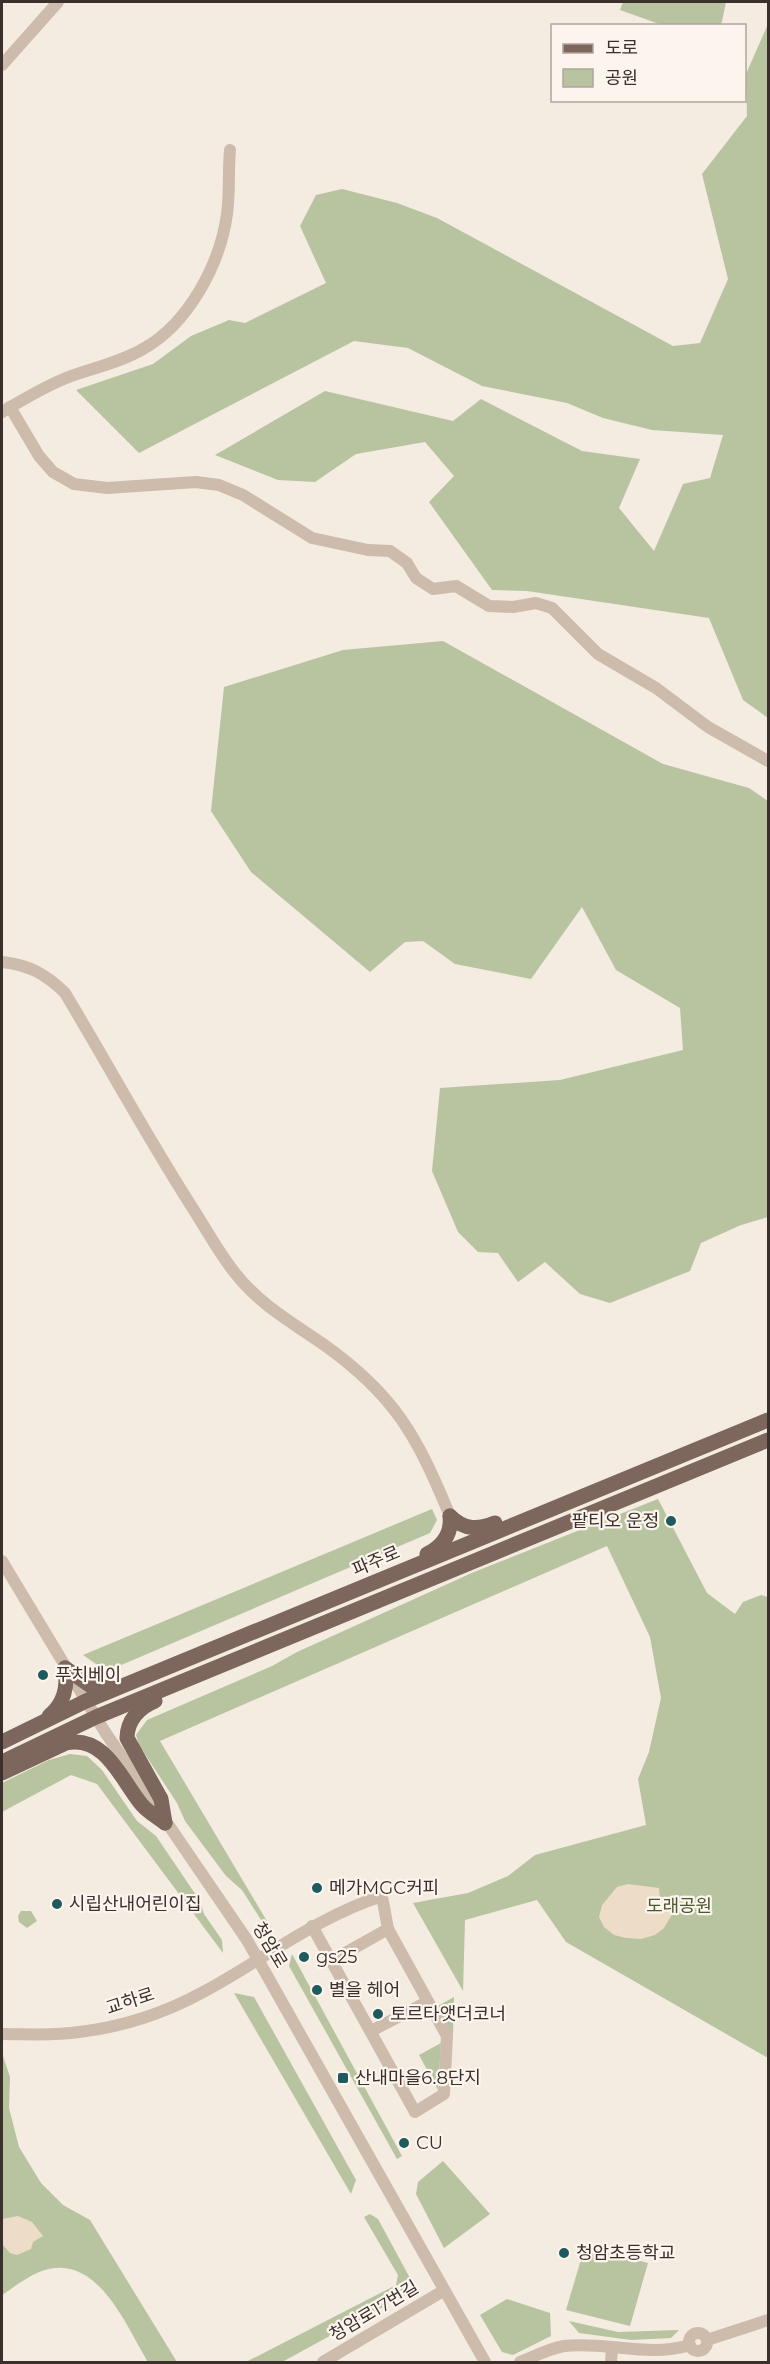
<svg xmlns="http://www.w3.org/2000/svg" width="770" height="2364" font-family="Montserrat,'Noto Sans KR',sans-serif">
	<style>
		.green { fill: #b8c4a0 }
		.plaza { fill: #ecdcc8 }
		.lines { fill: none; stroke-linecap: round; stroke-linejoin: round }
		.minor { stroke: #cdbbac; stroke-width: 12 }
		.major { stroke: #7d675c; stroke-width: 15 }
		.poi-dot { fill: #1f5a5e; stroke: #fbf5ee; stroke-width: 2 }
		.labels { text-anchor: middle; stroke-width: 4.5; stroke-linejoin: round; paint-order: stroke }
		.poi-label { font-size: 18px; fill: #3b302b; stroke: #fbf5ee; text-anchor: start }
		.street-label { font-size: 18px; fill: #3b302b; stroke: #fbf5ee }
		.park-label { font-size: 18px; fill: #4a5a2e; stroke: #fbf5ee }
	</style>
	<rect width="100%" height="100%" fill="#f4ebe1"/>
	<!-- green -->
	<g class="green">
		<polygon points="623,2 726,2 721,26 662,25 620,10"/>
		<polygon points="768,24 768,718 743,700 709,618 527,591 492,590 429,502 454,476 425,442 356,454 315,482 278,480 215,455 325,391 453,421 481,399 582,451 640,459 619,508 654,551 683,484 710,478 723,435 652,430 603,418 567,403 482,386 408,348 354,341 139,453 76,390 153,364 191,336 229,320 245,323 326,283 300,226 316,195 342,189 397,203 437,218 673,346 700,343 728,279 702,174 747,116 746,74"/>
		<polygon points="443,641 663,764 749,788 768,801 768,1217 741,1225 701,1243 690,1271 610,1303 580,1294 545,1262 518,1282 498,1253 478,1252 458,1232 432,1171 440,1088 560,1080 683,1050 680,1008 616,970 582,907 531,979 455,964 423,941 405,942 370,972 251,872 211,811 224,687 343,650"/>
		<polygon points="658,1499 707,1593 735,1614 743,1602 761,1595 768,1597 768,2058 566,1942 537,1900 465,1920 463,1991 413,1903 468,1893 508,1876 535,1855 646,1825 638,1779 649,1752 661,1698 650,1637 607,1546 160,1741 271,1928 263,1923 242,1890 226,1876 185,1821 177,1803 139,1745 136,1735 147,1720 272,1666 297,1652 474,1572"/>
		<polygon points="432,1509 437,1520 430,1533 119,1666 99,1666 83,1655"/>
		<polygon points="70,1754 87,1756 102,1770 137,1821 156,1836 200,1901 204,1914 222,1940 223,1953 97,1784 71,1775 2,1812 2,1783 49,1760"/>
		<polygon points="21,1911 31,1911 37,1921 27,1928 19,1922 18,1916"/>
		<polygon points="292,1954 402,2156 397,2159 289,1966"/>
		<polygon points="234,1993 254,1997 356,2180 351,2194"/>
		<polygon points="454,1997 453,2035 436,2007"/>
		<polygon points="441,2043 438,2090 419,2055"/>
		<path d="M2 2053 10 2077 9 2108 19 2147 41 2183 63 2205 90 2220 177 2362H148C126 2326 97 2251 42 2271 28 2276 14 2287 2 2295Z"/>
		<polygon points="443,2161 490,2214 444,2248 416,2194 418,2182"/>
		<polygon points="370,2214 378,2219 411,2280 407,2294 282,2362 246,2362 396,2285 398,2275 364,2217"/>
		<polygon points="585,2246 648,2263 630,2326 566,2310"/>
		<polygon points="507,2299 550,2313 551,2336 513,2355 502,2352 480,2315"/>
		<polygon points="569,2321 618,2332 679,2330 671,2338 631,2340 579,2333"/>
	</g>
	<!-- plaza -->
	<g class="plaza">
		<polygon points="628,1884 659,1888 660,1898 674,1911 664,1928 655,1935 641,1939 626,1938 614,1935 604,1927 599,1917 602,1905 617,1887"/>
		<polygon points="18,2216 32,2222 43,2236 33,2242 31,2249 17,2255 10,2253 2,2244 2,2219"/>
	</g>
	<g class="lines">
		<!-- minor -->
		<g class="minor">
			<polyline points="2,65 58,2"/>
			<polyline points="10,407 39,456 53,472 74,484 107,488 196,482 219,485 243,495 312,538 368,550 390,551 407,563 416,578 433,589 456,586 489,606 513,607 536,603 552,608 598,654 656,688 708,727 768,761"/>
			<path d="M2 412C22 400 44 387 66 378 92 368 119 363 143 349 188 324 220 265 227 214 230 193 228 171 230 150"/>
			<path d="M2 962C29 965 46 974 65 993 107 1063 146 1135 190 1204 205 1227 218 1252 235 1273 259 1304 291 1322 323 1344 395 1395 417 1436 450 1516"/>
			<polyline points="2,1561 105,1732 247,1940 485,2362"/>
			<polyline points="331,1961 388,1929"/>
			<polyline points="371,2031 427,2002"/>
			<path d="M2 2034C27 2034 54 2036 79 2032 122 2027 167 2012 205 1991 264 1959 317 1917 382 1896L388 1929 447 2036 444 2094 415 2112 312 1926"/>
			<circle cx="698" cy="2342" r="9"/>
			<polyline points="707,2340 768,2320"/>
			<polyline points="323,2362 443,2291"/>
			<path d="M520 2362C535 2356 548 2349 564 2346 606 2341 648 2358 690 2345"/>
			<polyline points="611,2362 612,2349"/>
		</g>
		<!-- major -->
		<g class="major">
			<path d="M450 1516C464 1530 478 1530 495 1523"/>
			<path d="M427 1554C443 1546 452 1534 450 1516"/>
			<polyline points="65,1668 91,1686 112,1688"/>
			<path d="M155 1701C140 1707 127 1720 127 1738L161 1799 165 1823"/>
			<path d="M49 1716C64 1704 68 1686 65 1668"/>
			<polyline points="2,1742 86,1701 768,1420"/>
			<polyline points="2,1762 96,1717 768,1440"/>
			<path d="M2 1773 66 1743C106 1735 121 1780 142 1805 148 1812 157 1817 165 1823"/>
		</g>
	</g>
	<!-- markers -->
	<g class="poi-dot">
		<circle cx="671" cy="1521" r="6"/>
		<circle cx="43" cy="1675" r="6"/>
		<circle cx="317" cy="1888" r="6"/>
		<circle cx="57" cy="1904" r="6"/>
		<circle cx="304" cy="1957" r="6"/>
		<circle cx="317" cy="1990" r="6"/>
		<circle cx="378" cy="2014" r="6"/>
		<rect x="337" y="2072" width="12" height="12" rx="3"/>
		<circle cx="404" cy="2143" r="6"/>
		<circle cx="564" cy="2253" r="6"/>
	</g>
	<g class="labels">
		<!-- poi labels -->
		<g class="poi-label">
			<text x="659" y="1527" text-anchor="end">팥티오 운정</text>
			<text x="55" y="1681">푸치베이</text>
			<text x="329" y="1894">메가MGC커피</text>
			<text x="69" y="1910">시립산내어린이집</text>
			<text x="316" y="1963">gs25</text>
			<text x="329" y="1996">별을 헤어</text>
			<text x="390" y="2020">토르타앳더코너</text>
			<text x="355" y="2084">산내마을6.8단지</text>
			<text x="416" y="2149">CU</text>
			<text x="576" y="2259">청암초등학교</text>
		</g>
		<!-- street labels -->
		<g class="street-label">
			<text transform="translate(376 1561) rotate(-23)" y="6">파주로</text>
			<text transform="translate(270 1945) rotate(59)" y="6">청암로</text>
			<text transform="translate(130 2001) rotate(-18)" y="6">교하로</text>
			<text transform="translate(374 2311) rotate(-31)" y="6">청암로17번길</text>
		</g>
		<!-- park labels -->
		<g class="park-label">
			<text x="679" y="1912">도래공원</text>
		</g>
	</g>
	<!-- border -->
	<rect width="770" height="2364" fill="none" stroke="#3b302b" stroke-width="6"/>
	<!-- legend -->
	<rect x="551" y="24" width="195" height="78" fill="#fbf5ee" stroke="#aea6a0" stroke-width="1.5"/>
	<rect x="563" y="44" width="30" height="9" fill="#7d675c" stroke="#aea6a0" stroke-width="1.5"/>
	<text x="605" y="54" font-size="18" fill="#3b302b">도로</text>
	<rect x="563" y="69" width="30" height="18" fill="#b8c4a0" stroke="#aea6a0" stroke-width="1.5"/>
	<text x="605" y="84" font-size="18" fill="#3b302b">공원</text>
</svg>
